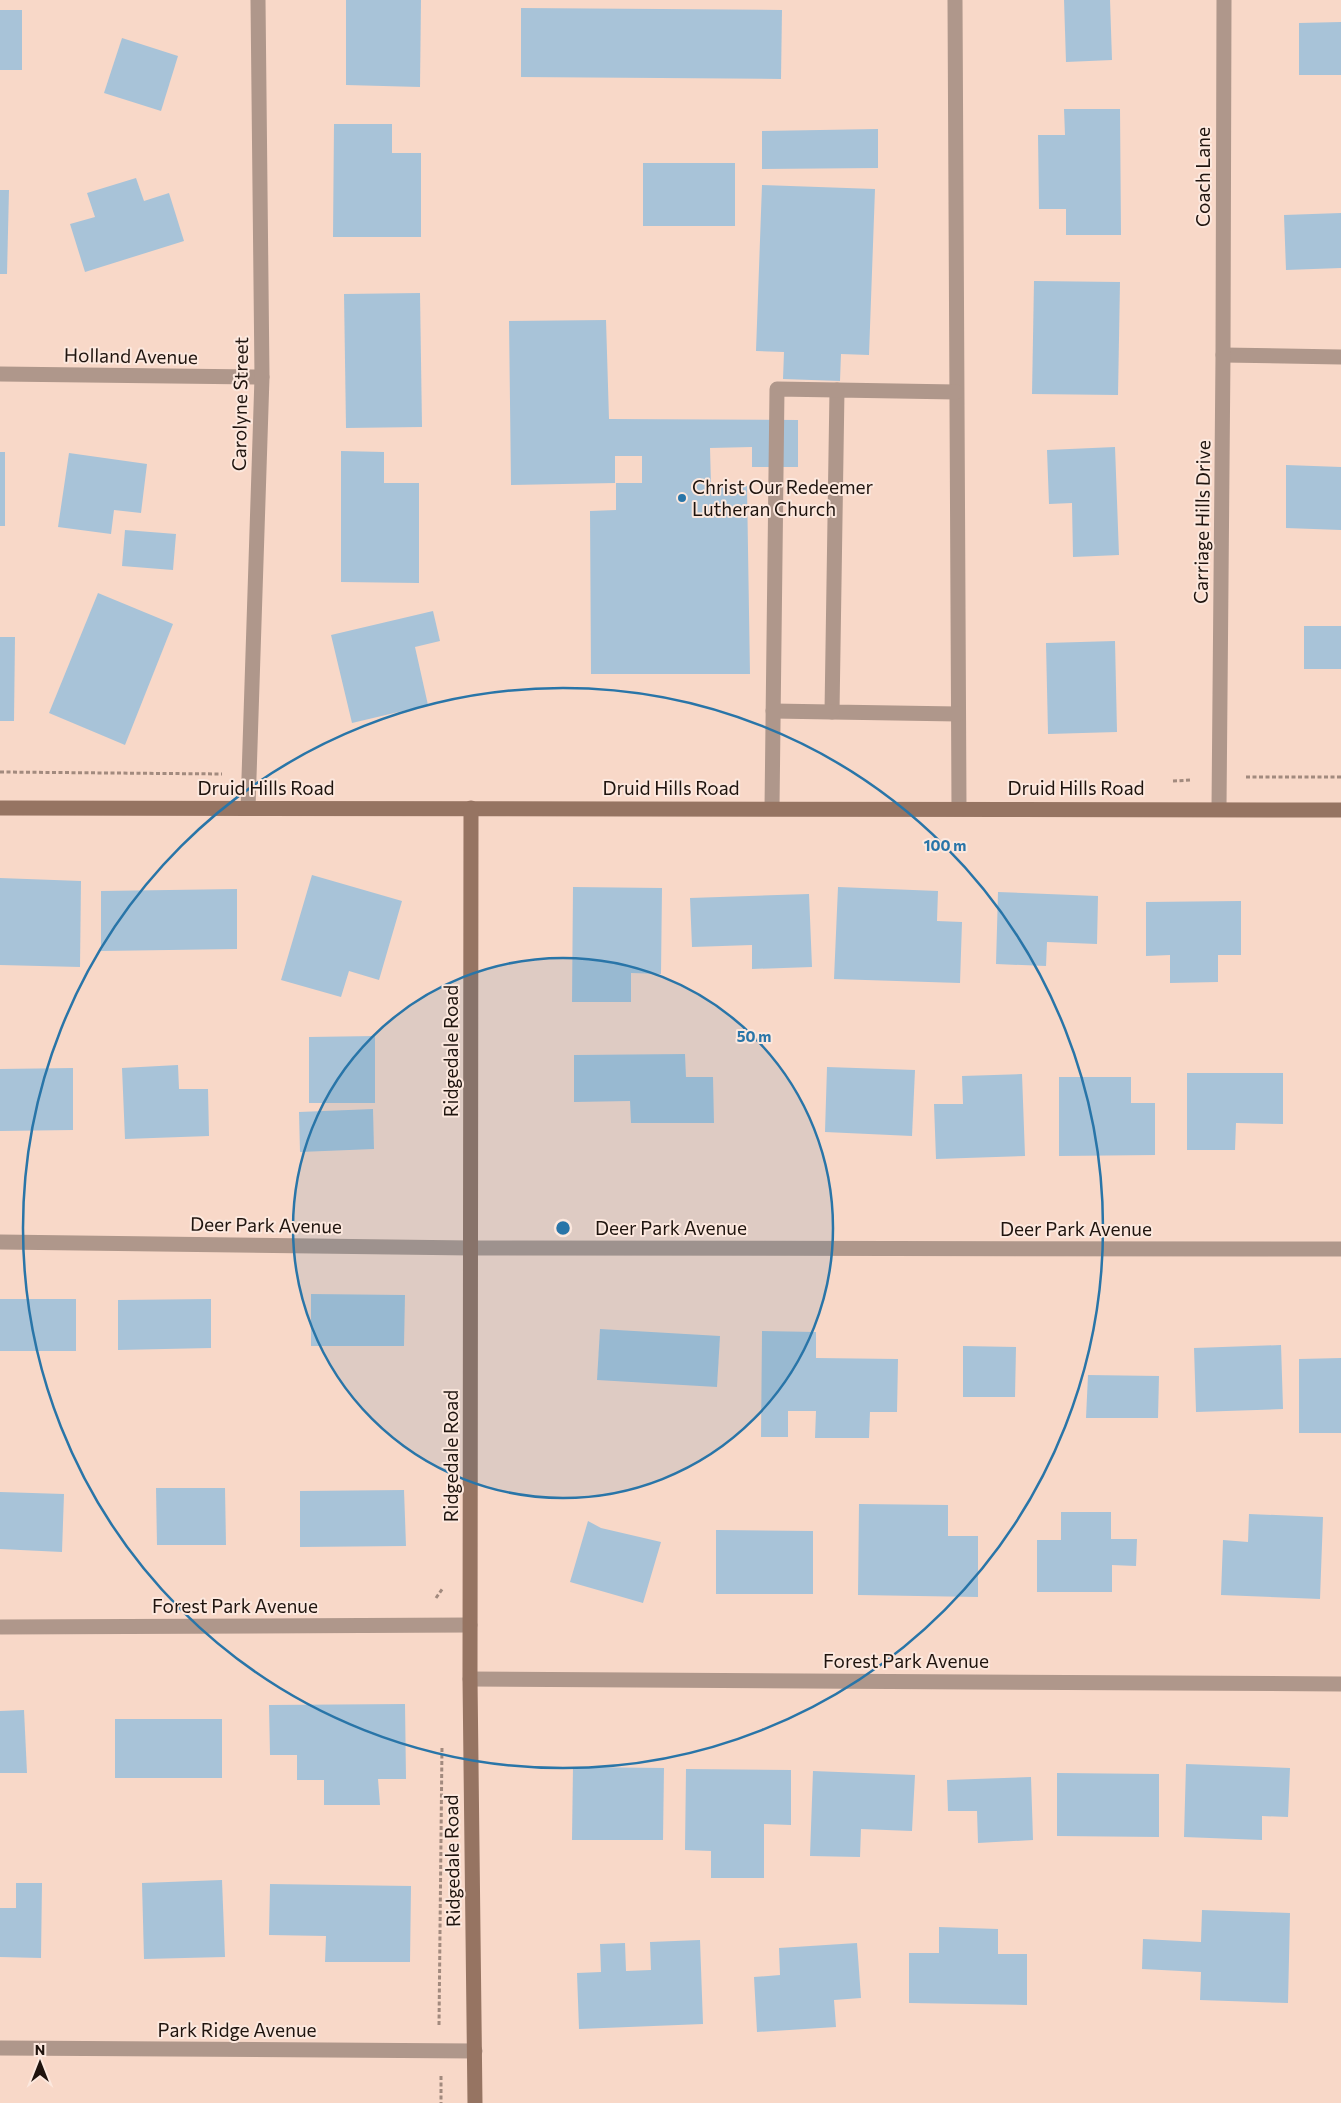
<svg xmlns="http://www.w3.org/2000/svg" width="1341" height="2103" font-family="Commissioner,sans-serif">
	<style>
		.building { fill: #a8c3d8 }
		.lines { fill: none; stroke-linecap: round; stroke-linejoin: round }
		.path { stroke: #a28a7e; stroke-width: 3; stroke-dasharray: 4 2.5; stroke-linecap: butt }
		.lane { stroke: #af978b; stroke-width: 15 }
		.street { stroke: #af978b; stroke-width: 15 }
		.secondary { stroke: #967462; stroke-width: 15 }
		.ring { fill: none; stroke: #2975a8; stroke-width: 2.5 }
		.poi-dot { fill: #2975a8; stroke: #fce8de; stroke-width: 2 }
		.labels { text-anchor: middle; stroke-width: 4; stroke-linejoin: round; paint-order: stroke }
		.street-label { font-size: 19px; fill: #1f140e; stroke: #fce8de }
		.poi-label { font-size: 19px; fill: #1f140e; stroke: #fce8de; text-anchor: start }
		.centre { fill: #2975a8; stroke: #fce8de; stroke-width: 2.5 }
		.ring-label { font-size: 15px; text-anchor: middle; font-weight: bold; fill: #2975a8; stroke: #fce8de; stroke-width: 4; stroke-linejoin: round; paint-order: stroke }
	</style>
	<rect width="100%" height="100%" fill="#f8d8c8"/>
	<!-- building -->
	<g class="building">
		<polygon points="346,0 421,0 420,87 346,85"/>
		<polygon points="1064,0 1110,0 1112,60 1066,62"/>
		<polygon points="521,8 782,10 781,79 521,77"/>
		<rect x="0" y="10" width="22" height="60"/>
		<polygon points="1341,22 1341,75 1299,75 1299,23"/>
		<polygon points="122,38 178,56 161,111 104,93"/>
		<polygon points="1064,109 1120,109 1121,235 1066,235 1066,209 1039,209 1038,135 1065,135"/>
		<polygon points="334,124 392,124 392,153 421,153 421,237 333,237"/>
		<polygon points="878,129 878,168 762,169 762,131"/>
		<rect x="643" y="163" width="92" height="63"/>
		<polygon points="136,178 144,201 169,193 184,241 85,272 70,224 95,217 87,193"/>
		<polygon points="762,185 875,189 869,355 841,354 840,381 783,379 784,352 756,351"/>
		<polygon points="0,190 9,190 7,274 0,274"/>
		<polygon points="1341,213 1341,268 1286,270 1284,215"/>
		<polygon points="1034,281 1120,282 1118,395 1032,394"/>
		<polygon points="420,293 422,427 346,428 344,294"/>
		<polygon points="606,320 609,419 798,420 798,467 752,467 752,447 710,448 711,485 747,486 750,674 591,674 590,511 616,510 616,483 642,483 642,456 615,456 615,483 511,485 509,321"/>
		<polygon points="1115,447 1119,555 1073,557 1072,503 1049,504 1047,450"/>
		<polygon points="341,451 384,452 384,483 419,483 419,583 341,582"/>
		<rect x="0" y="452" width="5" height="74"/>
		<polygon points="69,453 147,464 141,513 114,510 111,534 58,527"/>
		<polygon points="1286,465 1341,467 1341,530 1286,528"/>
		<polygon points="125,530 176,534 173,570 122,566"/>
		<polygon points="98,593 173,624 125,745 49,713"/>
		<polygon points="433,611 440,641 415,647 428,705 352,723 331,635"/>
		<rect x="1304" y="626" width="37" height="43"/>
		<polygon points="0,637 15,637 14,721 0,721"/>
		<polygon points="1115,641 1117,732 1048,734 1046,643"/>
		<polygon points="312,875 402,901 379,980 349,971 341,997 281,980"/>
		<polygon points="0,878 81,881 80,967 0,965"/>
		<polygon points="573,887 662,888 661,974 631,973 631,1002 572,1002"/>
		<polygon points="838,887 938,891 937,921 962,922 960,983 834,979"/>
		<polygon points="237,889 237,949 101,951 101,891"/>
		<polygon points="998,892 1098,896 1097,944 1047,942 1046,966 996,964"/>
		<polygon points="809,894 812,967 752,969 752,945 692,947 690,898"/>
		<polygon points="1241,901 1241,955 1218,955 1218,982 1170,983 1170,955 1146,956 1146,902"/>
		<polygon points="375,1036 375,1103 309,1103 309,1037"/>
		<polygon points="685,1054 686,1077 713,1077 714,1123 631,1123 630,1101 574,1102 574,1055"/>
		<polygon points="178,1065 179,1089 208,1089 209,1136 125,1139 122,1068"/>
		<polygon points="827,1067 915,1070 912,1136 825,1132"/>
		<polygon points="73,1068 73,1130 0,1131 0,1069"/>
		<polygon points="1187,1073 1283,1073 1283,1124 1236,1123 1235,1150 1187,1150"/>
		<polygon points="1022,1074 1025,1156 936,1159 934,1104 963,1104 962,1076"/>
		<polygon points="1059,1077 1131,1077 1131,1103 1155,1103 1155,1155 1059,1156"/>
		<polygon points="373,1109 374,1149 300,1152 299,1112"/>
		<polygon points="311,1294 405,1295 404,1346 311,1346"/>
		<rect x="0" y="1299" width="76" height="52"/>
		<polygon points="211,1299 211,1348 118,1350 118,1300"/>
		<polygon points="600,1329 720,1336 717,1387 597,1380"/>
		<polygon points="762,1331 816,1332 816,1358 898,1359 897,1412 870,1412 869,1438 815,1438 816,1411 788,1411 788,1437 761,1437"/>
		<polygon points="1281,1345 1283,1409 1196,1412 1194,1348"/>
		<polygon points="963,1346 1016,1347 1015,1397 963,1397"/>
		<polygon points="1341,1358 1341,1433 1299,1433 1299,1359"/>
		<polygon points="1088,1375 1159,1376 1158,1418 1086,1418"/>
		<polygon points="156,1488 225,1488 226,1545 157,1545"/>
		<polygon points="404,1490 406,1546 300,1547 300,1491"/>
		<polygon points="0,1492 64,1494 62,1552 0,1549"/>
		<polygon points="859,1504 948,1505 948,1536 978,1536 978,1597 858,1595"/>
		<polygon points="1061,1512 1111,1512 1111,1539 1137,1539 1136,1566 1112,1565 1112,1592 1037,1592 1037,1540 1061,1540"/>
		<polygon points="1249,1514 1323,1517 1320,1599 1221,1595 1223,1540 1248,1542"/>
		<polygon points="588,1521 601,1528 661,1542 643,1603 570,1582"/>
		<polygon points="716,1530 813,1531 813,1594 716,1594"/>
		<polygon points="405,1704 406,1779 378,1779 380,1805 324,1805 324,1780 297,1780 297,1755 270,1755 269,1705"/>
		<polygon points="24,1710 27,1773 0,1773 0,1711"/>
		<rect x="115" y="1719" width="107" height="59"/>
		<polygon points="1186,1764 1290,1768 1288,1817 1262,1816 1262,1840 1184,1837"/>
		<polygon points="573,1767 664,1768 663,1840 572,1840"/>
		<polygon points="686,1769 791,1770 791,1825 764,1824 764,1878 711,1878 711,1851 685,1850"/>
		<polygon points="813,1771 915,1775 912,1831 861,1829 860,1857 810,1856"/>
		<polygon points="1057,1773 1159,1774 1159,1837 1057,1836"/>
		<polygon points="1031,1777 1033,1840 978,1843 977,1811 948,1811 947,1780"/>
		<polygon points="222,1880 225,1957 144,1959 142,1883"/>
		<polygon points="16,1883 42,1883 41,1958 0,1957 0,1908 16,1908"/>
		<polygon points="270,1884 411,1886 410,1962 325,1962 326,1936 269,1935"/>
		<polygon points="1202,1910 1290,1913 1288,2003 1200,2000 1201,1972 1142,1969 1143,1939 1201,1942"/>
		<polygon points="939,1927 998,1929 998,1954 1027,1954 1027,2005 909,2003 909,1953 939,1953"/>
		<polygon points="700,1940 703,2024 579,2029 577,1973 601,1972 600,1944 625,1943 626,1971 651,1970 650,1942"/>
		<polygon points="857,1943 861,1998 834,2000 836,2027 757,2032 754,1977 780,1975 779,1948"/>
	</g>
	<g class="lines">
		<!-- path -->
		<g class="path">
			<polyline points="0,772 222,774"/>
			<polyline points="1246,777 1341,777"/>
			<polyline points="1173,781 1192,780"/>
			<polyline points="436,1598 443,1588"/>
			<polyline points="439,2025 442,1746"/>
			<polyline points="441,2076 441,2103"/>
		</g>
		<!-- lane -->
		<g class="lane">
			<polyline points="955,0 959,808"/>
			<polyline points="956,392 837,390 832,712 958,714"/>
			<polyline points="773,711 832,712"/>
			<polyline points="772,808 777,389 837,390"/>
		</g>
		<!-- street -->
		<g class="street">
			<polyline points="1223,355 1341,357"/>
			<polyline points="0,374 262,377"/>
			<polyline points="248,808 262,377 258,0"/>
			<polyline points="1219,808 1223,355 1224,0"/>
			<polyline points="0,1242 471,1248 1341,1249"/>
			<polyline points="0,1627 470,1625"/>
			<polyline points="470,1679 1341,1684"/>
			<polyline points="0,2048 475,2051"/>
		</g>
		<!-- secondary -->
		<g class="secondary">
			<polyline points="0,808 1341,810"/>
			<polyline points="471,808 470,1679 475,2103"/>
		</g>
	</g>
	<!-- distance rings -->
	<circle cx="563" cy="1228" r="270" fill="#2975a8" fill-opacity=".12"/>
	<g class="ring">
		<circle cx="563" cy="1228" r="270"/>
		<circle cx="563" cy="1228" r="540"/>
	</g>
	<!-- markers -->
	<circle class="poi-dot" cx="682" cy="498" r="5"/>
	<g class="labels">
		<!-- street labels -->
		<g class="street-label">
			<text transform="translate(1203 177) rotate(-90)" y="7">Coach Lane</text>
			<text transform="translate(131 356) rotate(1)" y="7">Holland Avenue</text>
			<text transform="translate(240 404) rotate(-89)" y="7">Carolyne Street</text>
			<text transform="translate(1202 522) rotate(-89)" y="7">Carriage Hills Drive</text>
			<text x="266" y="795">Druid Hills Road</text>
			<text x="671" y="795">Druid Hills Road</text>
			<text x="1076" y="795">Druid Hills Road</text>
			<text transform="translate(451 1051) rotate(-90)" y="7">Ridgedale Road</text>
			<text transform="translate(266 1225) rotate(1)" y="7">Deer Park Avenue</text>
			<text x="671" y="1235">Deer Park Avenue</text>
			<text x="1076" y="1236">Deer Park Avenue</text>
			<text transform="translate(451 1456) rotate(-90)" y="7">Ridgedale Road</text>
			<text x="235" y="1613">Forest Park Avenue</text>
			<text x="906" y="1668">Forest Park Avenue</text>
			<text transform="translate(452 1861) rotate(-91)" y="7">Ridgedale Road</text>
			<text x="237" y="2037">Park Ridge Avenue</text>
		</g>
		<!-- poi labels -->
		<g class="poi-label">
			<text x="692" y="494">Christ Our Redeemer<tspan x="692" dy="22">Lutheran Church</tspan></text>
		</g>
	</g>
	<circle cx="563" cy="1228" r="8" class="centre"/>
	<g class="ring-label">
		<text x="945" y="851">100 m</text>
		<text x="754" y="1042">50 m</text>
	</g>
	<!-- north arrow -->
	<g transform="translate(40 2063)" stroke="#fce8de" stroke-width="4" paint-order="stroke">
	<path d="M0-4L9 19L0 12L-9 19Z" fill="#1f140e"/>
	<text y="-8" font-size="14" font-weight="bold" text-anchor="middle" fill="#1f140e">N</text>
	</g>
</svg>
